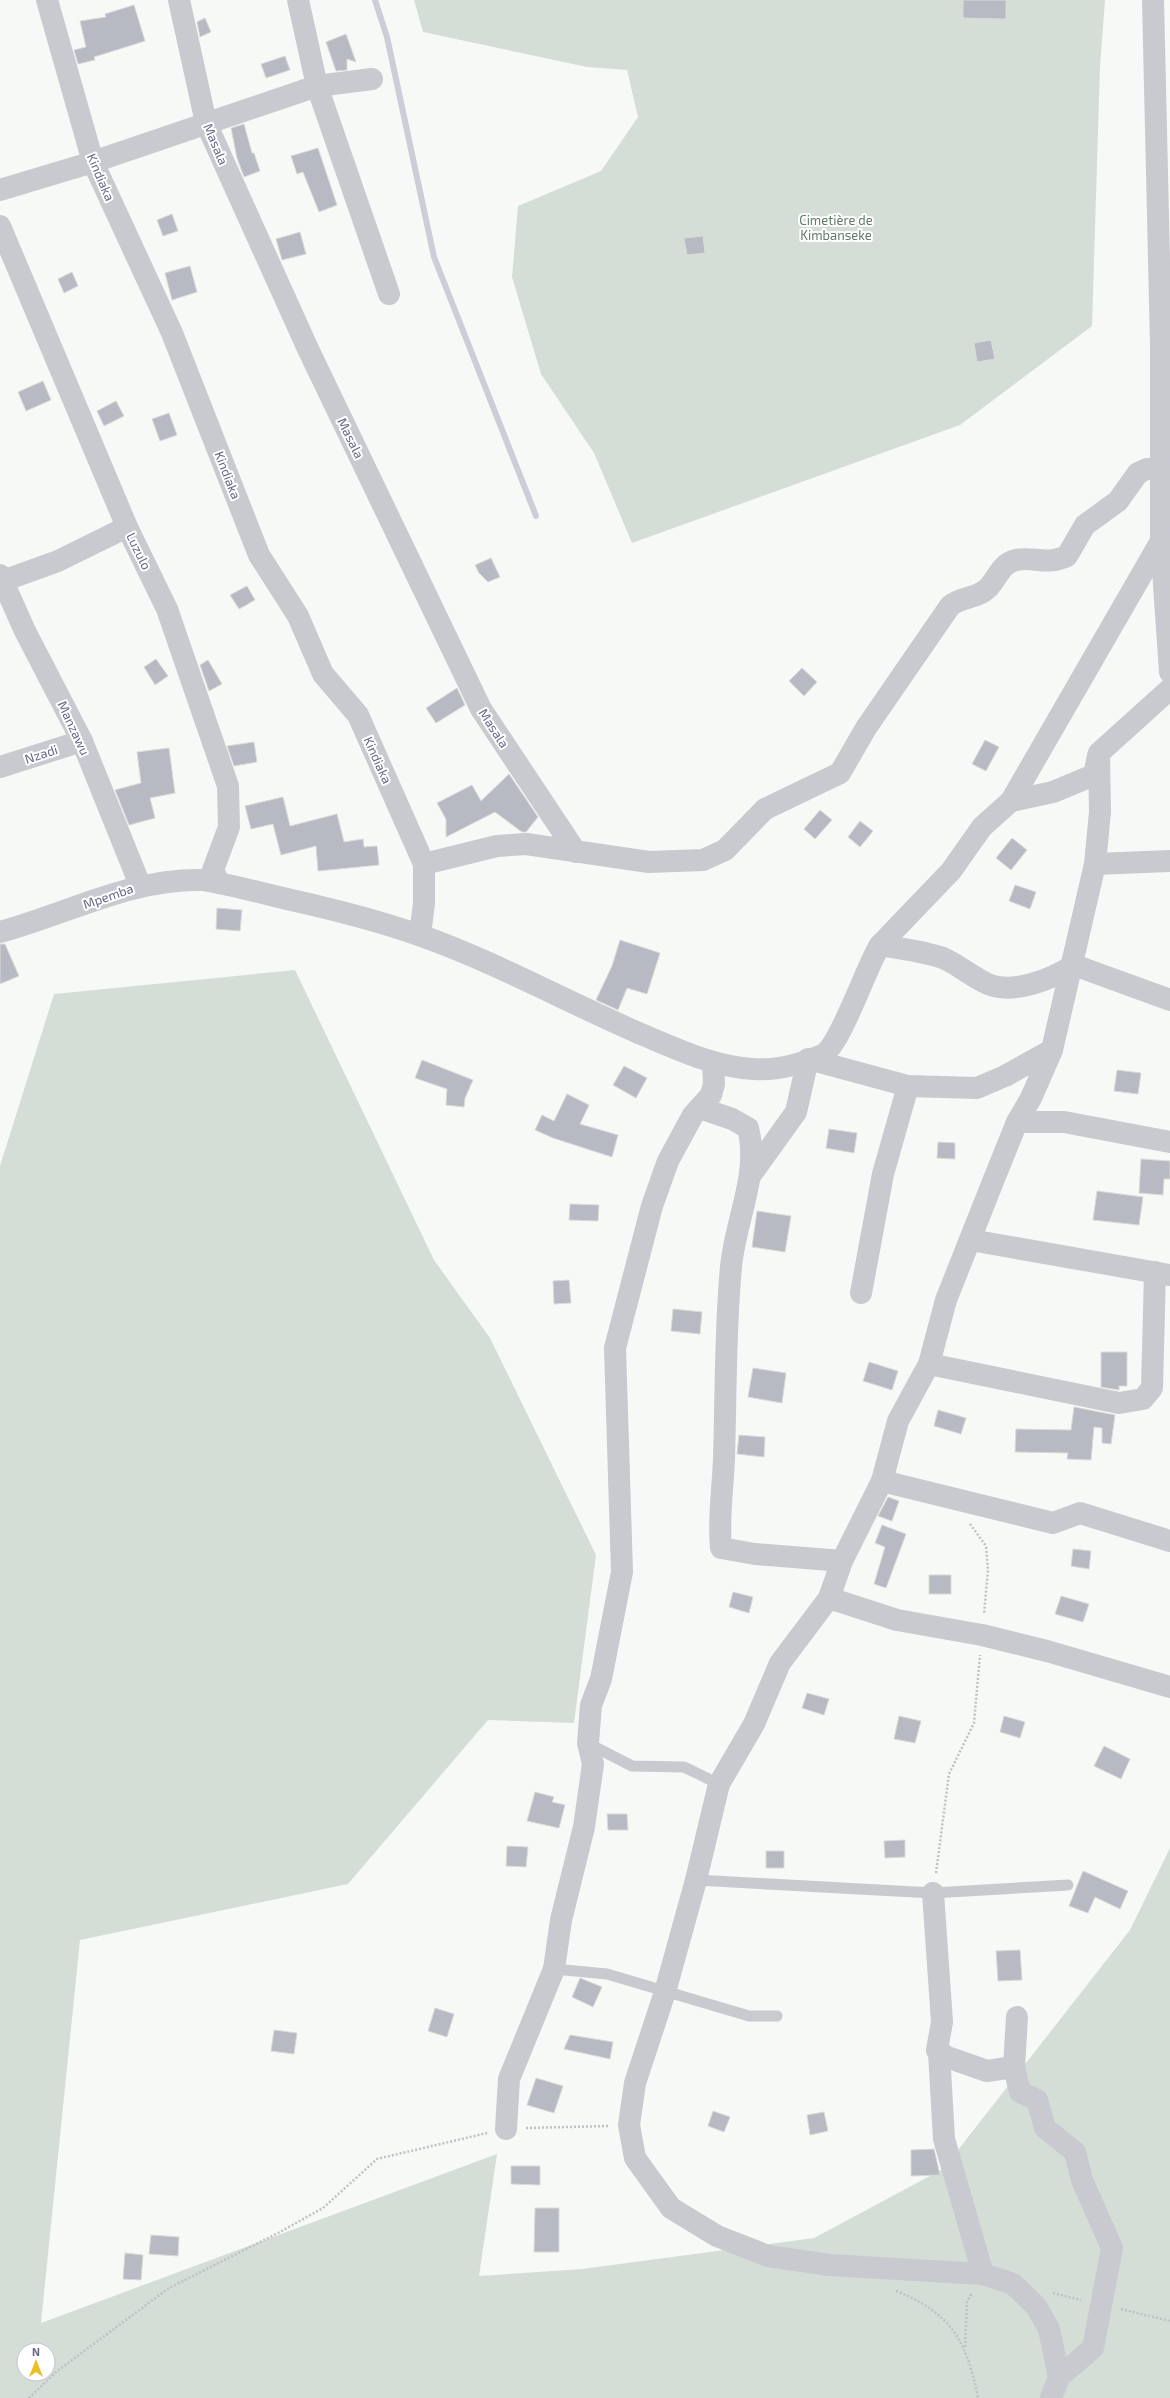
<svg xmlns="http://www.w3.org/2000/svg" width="1170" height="2398" font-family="'Exo 2',sans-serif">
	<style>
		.green { fill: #d5ded6; fill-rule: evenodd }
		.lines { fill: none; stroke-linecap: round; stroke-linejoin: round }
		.stream { stroke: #cbcdd7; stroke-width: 6 }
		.building { fill: #b7b9c3; stroke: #d9dbd8 }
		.path { stroke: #c0c0c5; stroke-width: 2.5; stroke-dasharray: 2 2; stroke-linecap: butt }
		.lane { stroke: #c9c9d0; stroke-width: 11 }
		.street { stroke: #c9c9d0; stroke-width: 22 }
		.labels { text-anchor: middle; stroke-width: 4; stroke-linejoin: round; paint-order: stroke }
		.street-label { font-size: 13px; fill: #666789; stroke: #fff }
		.park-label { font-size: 13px; fill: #627a69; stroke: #fff }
	</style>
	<rect width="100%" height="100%" fill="#f7f9f6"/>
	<!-- green -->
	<g class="green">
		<polygon points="414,0 1105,0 1100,67 1092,326 960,425 632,543 594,453 541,374 512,277 518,206 601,171 638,117 627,70 587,67 423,32"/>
		<path d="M295 970 434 1260 490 1338 596 1555 574 1723 488 1720 348 1884 80 1940 41 2323 497 2154 479 2276 582 2269 814 2238 943 2169 1130 1930 1170 1848V2398H0V1166L54 994ZM24 2350H48V2374H24Z"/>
	</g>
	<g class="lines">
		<!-- stream -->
		<polyline class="stream" points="375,0 387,37 434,257 536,516"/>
	</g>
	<!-- building -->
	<g class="building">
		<polygon points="963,0 1006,0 1006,19 963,18"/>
		<polygon points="134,5 145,41 94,57 95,60 78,64 74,50 86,47 80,21 106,17 105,14"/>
		<polygon points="205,18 211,32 200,37 197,22"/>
		<polygon points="346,34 356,62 347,59 347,70 336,71 326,42"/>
		<polygon points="285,56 290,70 266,78 261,64"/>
		<polygon points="244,124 252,153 254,153 260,171 244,177 237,158 231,128"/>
		<polygon points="318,148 337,205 319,212 303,172 297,174 291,156"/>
		<polygon points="172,214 178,231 163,236 157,220"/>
		<polygon points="300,232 306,254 282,260 276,239"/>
		<polygon points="703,236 705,253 687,255 684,238"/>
		<polygon points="190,266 197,292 172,300 165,273"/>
		<polygon points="72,272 78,286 64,293 58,279"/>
		<polygon points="991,340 995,359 977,362 974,343"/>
		<polygon points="43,381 51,400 26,411 18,392"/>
		<polygon points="116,401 124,416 104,426 97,411"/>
		<polygon points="169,413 177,435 160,441 152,419"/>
		<polygon points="491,558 500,577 488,582 479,573 475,565"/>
		<polygon points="247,586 255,600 239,609 230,595"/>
		<polygon points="156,659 168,676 155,685 144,667"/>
		<polygon points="208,660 222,684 209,691 200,665"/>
		<polygon points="802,668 817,682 804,696 789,681"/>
		<polygon points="457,688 465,705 436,723 426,708"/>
		<polygon points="985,740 999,747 986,771 972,764"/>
		<polygon points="254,742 257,762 234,766 227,746"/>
		<polygon points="169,748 175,793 150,798 155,818 129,825 115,790 141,783 137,752"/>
		<polygon points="509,774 538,817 526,832 522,832 495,812 446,837 446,819 437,803 472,785 481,801"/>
		<polygon points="283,797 290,826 337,814 344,842 363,839 364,847 377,846 379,865 318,871 316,846 281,855 273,824 251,829 245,806"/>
		<polygon points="820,810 832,820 815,839 804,829"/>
		<polygon points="860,821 873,831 860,847 848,837"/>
		<polygon points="1012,838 1027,850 1011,870 996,858"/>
		<polygon points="1015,885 1036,892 1030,909 1009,901"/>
		<polygon points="217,908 242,910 240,931 216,929"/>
		<polygon points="620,940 660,953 647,994 627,988 618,1010 596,1000 612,966"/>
		<polygon points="0,944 5,944 19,976 0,984"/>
		<polygon points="422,1060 473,1080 465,1098 464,1107 446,1105 447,1089 415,1078"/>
		<polygon points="624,1066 647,1078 636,1098 613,1085"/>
		<polygon points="1117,1070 1141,1073 1138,1094 1114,1091"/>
		<polygon points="567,1094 589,1105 580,1124 618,1135 612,1157 553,1138 535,1130 542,1115 554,1121"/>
		<polygon points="829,1129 857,1133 854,1153 826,1148"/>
		<polygon points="938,1142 955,1143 955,1159 937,1158"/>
		<polygon points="1141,1159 1170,1161 1170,1179 1164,1179 1163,1195 1139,1193"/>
		<polygon points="1097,1191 1143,1197 1139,1225 1093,1220"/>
		<polygon points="570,1204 599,1205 598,1221 569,1220"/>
		<polygon points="757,1211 791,1216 785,1252 752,1247"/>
		<polygon points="569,1280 571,1303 554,1304 553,1281"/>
		<polygon points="673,1309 702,1312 700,1334 671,1331"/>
		<polygon points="1101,1352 1127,1352 1127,1386 1119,1386 1119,1390 1101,1387"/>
		<polygon points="869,1362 898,1371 892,1390 863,1381"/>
		<polygon points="753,1368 786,1373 782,1403 748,1397"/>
		<polygon points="1074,1407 1115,1415 1111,1444 1102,1443 1102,1428 1094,1427 1091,1460 1067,1459 1068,1453 1015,1452 1016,1429 1071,1430"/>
		<polygon points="938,1410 966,1418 961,1434 934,1426"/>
		<polygon points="739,1435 765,1437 764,1457 737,1454"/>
		<polygon points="888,1497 899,1501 892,1521 878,1516"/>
		<polygon points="882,1525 906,1534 886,1588 874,1584 885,1547 875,1543"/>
		<polygon points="1073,1549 1091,1551 1089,1569 1071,1566"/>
		<rect x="929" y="1575" width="22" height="19"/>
		<polygon points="733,1592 753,1597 749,1613 729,1607"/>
		<polygon points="1061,1596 1089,1604 1083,1622 1055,1614"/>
		<polygon points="807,1693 829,1699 824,1715 802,1708"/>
		<polygon points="899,1716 921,1721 915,1743 894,1739"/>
		<polygon points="1004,1716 1025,1722 1020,1738 1000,1732"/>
		<polygon points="1104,1746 1130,1759 1121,1779 1094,1766"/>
		<polygon points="535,1792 554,1797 552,1802 565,1805 559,1828 527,1821"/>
		<polygon points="607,1814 627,1814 628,1830 608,1830"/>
		<polygon points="905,1840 905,1857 885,1858 884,1841"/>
		<polygon points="507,1846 528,1847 526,1867 506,1866"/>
		<rect x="766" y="1851" width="18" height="17"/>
		<polygon points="1083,1871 1128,1891 1120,1909 1095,1897 1088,1913 1069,1906"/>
		<polygon points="1020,1950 1022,1980 998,1981 996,1951"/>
		<polygon points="580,1978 602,1987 593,2007 572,1997"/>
		<polygon points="435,2008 454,2014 447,2037 428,2031"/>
		<polygon points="274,2030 297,2033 294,2054 271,2051"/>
		<polygon points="570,2035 613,2042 610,2059 564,2049"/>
		<polygon points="536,2078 563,2086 554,2113 527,2105"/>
		<polygon points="713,2111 730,2117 724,2132 708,2126"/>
		<polygon points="824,2112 828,2131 810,2135 807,2115"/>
		<polygon points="934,2149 940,2175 911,2176 911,2150"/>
		<polygon points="511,2166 540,2166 540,2185 511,2184"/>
		<polygon points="535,2208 559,2208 559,2252 534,2252"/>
		<polygon points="151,2235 179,2237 178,2256 149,2254"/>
		<polygon points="125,2253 143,2255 141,2280 123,2279"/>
	</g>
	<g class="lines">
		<!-- path -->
		<g class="path">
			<polyline points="970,1524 986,1546 988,1570 984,1614"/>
			<polyline points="936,1873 949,1774 974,1723 980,1655"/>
			<polyline points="526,2128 609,2126"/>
			<path d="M896 2291C952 2313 967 2342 978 2398"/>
			<polyline points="1053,2293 1081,2300"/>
			<polyline points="1121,2309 1170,2321"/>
			<polyline points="965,2347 967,2302 972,2293"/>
			<polyline points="29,2398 56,2372 169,2288 278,2233 323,2208 377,2159 487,2133"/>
		</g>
		<!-- lane -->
		<g class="lane">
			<polyline points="589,1744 632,1766 684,1767 719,1784"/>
			<polyline points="696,1880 933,1893 1068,1885"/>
			<polyline points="554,1969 607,1974 749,2016 777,2016"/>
		</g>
		<!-- street -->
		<g class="street">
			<polyline points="47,0 93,162 172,333 259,555 298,616 323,674 358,715 424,864 424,903 420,935"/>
			<polyline points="179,0 206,123 308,349 481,709 576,852"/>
			<polyline points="298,0 317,86 389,294"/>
			<polyline points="1153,0 1161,345 1161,541 1170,672"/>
			<polyline points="0,190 93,162 317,86 372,79"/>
			<polyline points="0,226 127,527 167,609 228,786 229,827 213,870 219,883"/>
			<polyline points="0,575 25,631 82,741 140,885"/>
			<polyline points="0,582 58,561 127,527"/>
			<polyline points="0,767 82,741"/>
			<polyline points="1011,801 1053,792 1094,775 1098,756"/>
			<path d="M424 864 497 846 526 844 649 862 703 860 725 850 765 809 840 773 866 728 950 606C962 596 977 599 988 588 998 578 1000 564 1016 560 1034 556 1046 566 1067 556L1085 525 1118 501 1138 473 1147 469H1162"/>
			<polyline points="1095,864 1170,861"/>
			<path d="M0 932C67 914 131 878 203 880 231 885 259 892 287 899 332 909 376 920 419 935 496 962 567 1002 641 1034 677 1049 714 1067 753 1069 776 1071 801 1064 822 1055 840 1047 866 967 880 945L951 871 982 827 1011 801 1161 541"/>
			<path d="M880 945C901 949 923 951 943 958 959 965 972 977 988 984 1013 995 1052 979 1074 965L1170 1000"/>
			<path d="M700 1108 732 1119 748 1128C760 1174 735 1221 731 1267 725 1330 726 1394 724 1458 723 1488 718 1518 721 1548L755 1554 842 1561"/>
			<polyline points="1017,1122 1064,1122 1170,1142"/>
			<polyline points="750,1176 796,1112 808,1059 908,1086 977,1088 1005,1076 1052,1050"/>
			<polyline points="971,1240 1169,1275"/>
			<polyline points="861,1293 883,1174 908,1086"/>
			<polyline points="929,1364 1119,1403 1143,1399 1152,1388 1155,1272"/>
			<polyline points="882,1481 1053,1523 1080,1513 1170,1541"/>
			<polyline points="829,1598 897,1620 982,1635 1047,1651 1170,1687"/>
			<polyline points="933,1893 942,2022 937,2050 947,2057 987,2071 1014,2067"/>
			<polyline points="1017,2017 1014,2067 1020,2092 1037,2100 1045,2128 1075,2152 1082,2180 1112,2248 1093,2348 1059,2377"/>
			<polyline points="939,2052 944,2139 983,2274"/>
			<polyline points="506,2129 509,2079 554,1969 561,1920 584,1827 593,1764 588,1743 591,1705 601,1679 622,1572 615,1348 652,1206 668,1161 693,1115 711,1095 714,1084 713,1063"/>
			<polyline points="1051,2398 1059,2377 1049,2329 1036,2306 1013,2284 983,2274 829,2265 768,2256 717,2236 671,2208 635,2158 629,2125 635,2083 665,1992 696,1880 719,1784 754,1724 780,1663 829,1598 842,1561 882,1481 898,1421 929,1364 946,1300 994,1179 1017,1122 1031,1098 1052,1050 1095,864 1100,812 1099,753 1170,689"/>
		</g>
	</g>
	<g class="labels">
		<!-- street labels -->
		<g class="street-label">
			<text transform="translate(216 144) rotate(67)" y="5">Masala</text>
			<text transform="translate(101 177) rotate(67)" y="5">Kindiaka</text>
			<text transform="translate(351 438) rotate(64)" y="5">Masala</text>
			<text transform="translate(228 475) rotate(69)" y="5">Kindiaka</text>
			<text transform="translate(139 551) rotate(64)" y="5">Luzulo</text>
			<text transform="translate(74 728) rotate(65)" y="5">Manzawu</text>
			<text transform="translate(494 728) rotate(57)" y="5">Masala</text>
			<text transform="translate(41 754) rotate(-18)" y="5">Nzadi</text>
			<text transform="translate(378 760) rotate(66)" y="5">Kindiaka</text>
			<text transform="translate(108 896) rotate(-19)" y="5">Mpemba</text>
		</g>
		<!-- park labels -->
		<g class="park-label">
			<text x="836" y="225">Cimetière de<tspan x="836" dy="15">Kimbanseke</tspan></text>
		</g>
	</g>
	<!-- north arrow -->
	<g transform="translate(36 2362)"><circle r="19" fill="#ffffff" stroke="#c2c2d0"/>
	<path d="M0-3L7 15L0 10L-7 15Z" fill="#ebbe24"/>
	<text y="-6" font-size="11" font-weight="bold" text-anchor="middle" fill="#666789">N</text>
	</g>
</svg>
